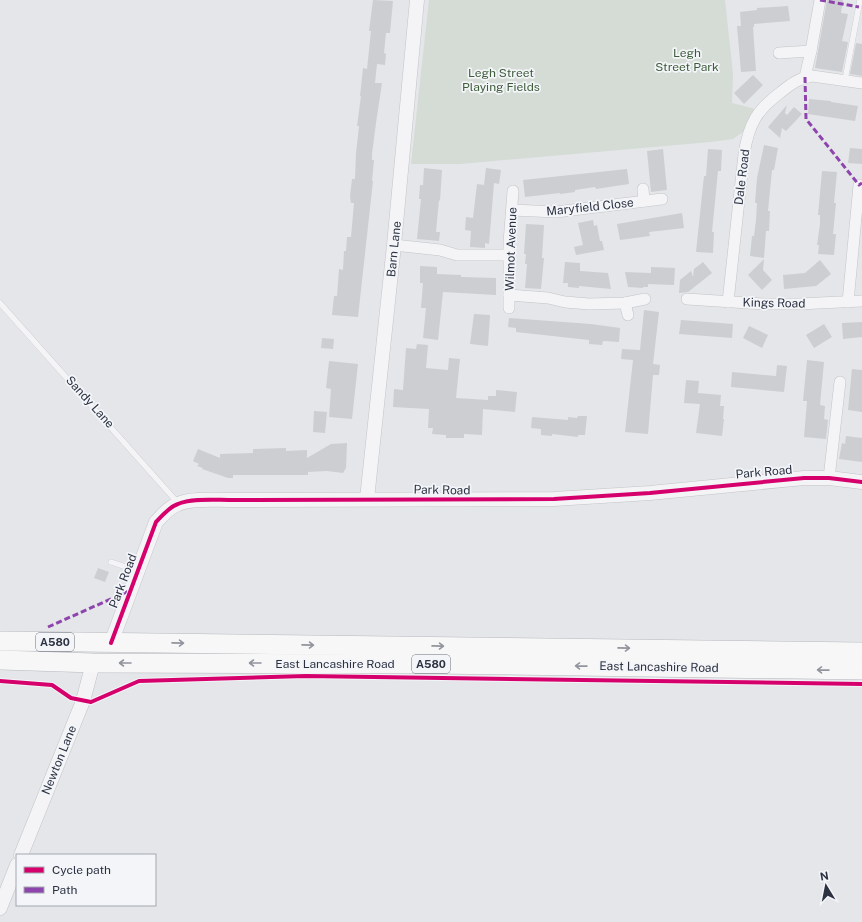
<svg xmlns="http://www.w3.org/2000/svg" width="862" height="922" font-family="'Public Sans',sans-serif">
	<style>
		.green { fill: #d4dcd5 }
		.building { fill: #cdced1 }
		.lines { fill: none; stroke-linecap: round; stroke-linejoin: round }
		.service-casing { stroke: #c2c4c7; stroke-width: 6 }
		.minor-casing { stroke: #c2c4c7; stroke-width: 12 }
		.tertiary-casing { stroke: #c2c4c7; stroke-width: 15 }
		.trunk-casing { stroke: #b7b9be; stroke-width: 20 }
		.service { stroke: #f4f4f6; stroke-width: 5.5 }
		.minor { stroke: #f4f4f6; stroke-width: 11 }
		.tertiary { stroke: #f4f4f6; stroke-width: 14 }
		.trunk { stroke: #f7f7f8; stroke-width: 19 }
		.quiet { stroke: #8e44ad; stroke-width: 3; stroke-dasharray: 6 3; stroke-linecap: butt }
		.cycleway-casing { stroke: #f3f5f8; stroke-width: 6 }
		.cycleway { stroke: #d6006c; stroke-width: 4 }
		.oneway { stroke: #92949d }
		.labels { text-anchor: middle; stroke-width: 3.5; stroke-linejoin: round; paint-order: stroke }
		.shield { fill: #f3f5f8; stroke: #686c79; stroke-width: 1 }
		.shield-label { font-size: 11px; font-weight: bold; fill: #2c3242 }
		.park-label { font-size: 12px; fill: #3e5c3a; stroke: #f3f5f8 }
		.street-label { font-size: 12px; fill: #2c3242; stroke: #f3f5f8 }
	</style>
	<rect width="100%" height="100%" fill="#e4e6e9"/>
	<!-- green -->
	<polygon class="green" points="429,0 725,0 733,74 732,103 755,109 747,129 733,139 710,142 460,164 411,164"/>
	<!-- building -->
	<g class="building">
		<polygon points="373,0 393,1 390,33 386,33 384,53 386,54 385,65 377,64 375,83 382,83 376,123 372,154 372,160 374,160 372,181 373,181 358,317 332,315 334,296 337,296 339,269 343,270 344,251 346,251 347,237 351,237 354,203 351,203 350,196 352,179 355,179 356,153 359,126 357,126 361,96 360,96 363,68 367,69 371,31 369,31"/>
		<polygon points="827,0 843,0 841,13 848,14 842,41 848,42 842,72 815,68"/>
		<polygon points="788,6 790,21 754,24 754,27 753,27 756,71 741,72 737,26 741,26 740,12 757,10 757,8"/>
		<polygon points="856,43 862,44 862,76 850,74"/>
		<polygon points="753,75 763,85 744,104 734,93"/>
		<polygon points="809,99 831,101 831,102 858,106 855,121 808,114"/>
		<polygon points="787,105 785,113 787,115 794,107 802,114 786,131 782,128 780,138 768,127"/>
		<polygon points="764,145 778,148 774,170 772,170 768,211 770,211 769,231 766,231 764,258 750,256 752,236 754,236 756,220 757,203 755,203 757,178"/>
		<polygon points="850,148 862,149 862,164 848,163"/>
		<polygon points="663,149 667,190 651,192 647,151"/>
		<polygon points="708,149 722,150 721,171 718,171 712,232 714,232 713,253 696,252 704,176 706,176"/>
		<polygon points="424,168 442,170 440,201 439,200 436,232 440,232 439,241 417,239 421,199 419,199 420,185 423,185"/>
		<polygon points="486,168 501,170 499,184 494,183 489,244 485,243 485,248 470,247 471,231 465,230 466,217 473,218 477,184 484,185"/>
		<polygon points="627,169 629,184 596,189 595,187 575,190 575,192 560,194 560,193 525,197 523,180"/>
		<polygon points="822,171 837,172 834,203 836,203 833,234 836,234 834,255 818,254 819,245 817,245 820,224 820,215 818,215"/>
		<polygon points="682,213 684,228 649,232 650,236 620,240 617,224"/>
		<polygon points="593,220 594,226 597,225 600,241 602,241 604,250 576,255 574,247 583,245 578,223"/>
		<polygon points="526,224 544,225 542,258 544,258 541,289 525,288 527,264 525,264 526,254 524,254"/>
		<polygon points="764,259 763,270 772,280 762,290 748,275"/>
		<polygon points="820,260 831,274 816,286 784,289 783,275 805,273"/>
		<polygon points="565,262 580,263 580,271 608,273 611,289 579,286 579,288 568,287 568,283 563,283"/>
		<polygon points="703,262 712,273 688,292 679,293 680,280 691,271 693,277 694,269"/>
		<polygon points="420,266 437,267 437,274 461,275 461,277 496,278 496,295 443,292 438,340 423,338 426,308 421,308 423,283 420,283"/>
		<polygon points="651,267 675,268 674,285 648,284 648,287 643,287 643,288 628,287 625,272 651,273"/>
		<polygon points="644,310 659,312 653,364 660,365 659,375 653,375 648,434 625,432 633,360 621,359 622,349 640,350"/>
		<polygon points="474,314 490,315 488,346 470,344"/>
		<polygon points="509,318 591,324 620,328 619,342 603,341 602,345 589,344 589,340 516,332 516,328 508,327"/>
		<polygon points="681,320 733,324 732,338 679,334"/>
		<polygon points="862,322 862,337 843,339 842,323"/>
		<polygon points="824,324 832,337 814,348 806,335"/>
		<polygon points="749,326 768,335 762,348 743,338"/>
		<polygon points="322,338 334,339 333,349 321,348"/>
		<polygon points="417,344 428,345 426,368 448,370 449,358 460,359 456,398 488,400 488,396 496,396 496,390 517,392 515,412 483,409 482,435 464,434 464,438 446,438 446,435 432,434 433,428 428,428 429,409 393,407 394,389 403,390 406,348 416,349"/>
		<polygon points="807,360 824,362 820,405 825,406 824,419 828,420 826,439 804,437 807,401 803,401"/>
		<polygon points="329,361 358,364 352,419 329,417 331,389 326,388"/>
		<polygon points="777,365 787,366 784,392 731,387 732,372 776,376"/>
		<polygon points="852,369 862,370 862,412 848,410"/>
		<polygon points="686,380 699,381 698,393 721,395 720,406 724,406 723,419 724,419 722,436 696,433 700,404 684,403"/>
		<polygon points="314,411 327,412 325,433 313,432"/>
		<polygon points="578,416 587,416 585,435 578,435 578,437 552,434 552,436 541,435 541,429 531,428 532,417 568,420 568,417 577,418"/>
		<polygon points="846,436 862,438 862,462 839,459 842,443 845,444"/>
		<polygon points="347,443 346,468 343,473 327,471 308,472 308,475 233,475 233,478 228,478 202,469 203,468 197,466 199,464 193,461 198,449 220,458 220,454 253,453 253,449 286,448 286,451 307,450 307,458 331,444"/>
		<polygon points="98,568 109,572 105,582 94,578"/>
	</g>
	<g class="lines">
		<!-- service casing -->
		<g class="service-casing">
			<g id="service">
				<polyline points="845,80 860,0"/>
				<polyline points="0,303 178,503"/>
				<polyline points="111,562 138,571"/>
			</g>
		</g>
		<!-- minor casing -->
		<g class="minor-casing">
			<g id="minor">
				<polyline points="779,53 811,51"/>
				<polyline points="805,77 811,51 820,0"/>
				<polyline points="643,189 644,201"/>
				<polyline points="512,210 556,212 662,199"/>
				<polyline points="394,245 440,250 457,255 508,255"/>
				<polyline points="509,295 548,298 565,302 589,304 625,303 645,299"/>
				<polyline points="687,299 764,304 798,304 862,301"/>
				<path d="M728 302 744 154C749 123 757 110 781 92 791 84 799 78 812 76L862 83"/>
				<polyline points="848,302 859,185"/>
				<polyline points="625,303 628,315"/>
				<polyline points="509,308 509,243 513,191"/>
				<polyline points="829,478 840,382"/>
			</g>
		</g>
		<!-- tertiary casing -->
		<g class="tertiary-casing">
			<g id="tertiary">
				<polyline points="367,499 394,245 417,0"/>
				<path d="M111 643 156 522C163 515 169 507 178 504 191 498 215 500 229 500L554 499 650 493 804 478H829L862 482"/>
				<polyline points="21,855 83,701 93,663"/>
				<polyline points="0,908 17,865"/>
			</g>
		</g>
		<!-- trunk casing -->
		<g class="trunk-casing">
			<g id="trunk">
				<polyline points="0,641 862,652"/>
				<polyline points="0,660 93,663 432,664 862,670"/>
			</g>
		</g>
		<!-- service -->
		<use href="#service" class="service"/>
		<!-- minor -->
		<use href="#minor" class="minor"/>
		<!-- tertiary -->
		<use href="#tertiary" class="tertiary"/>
		<!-- trunk -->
		<use href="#trunk" class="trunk"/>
		<!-- quiet -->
		<g class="quiet">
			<polyline points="820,0 859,7"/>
			<polyline points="805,77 806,119 859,185 862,183"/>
			<polyline points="48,627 131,590"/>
		</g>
		<!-- cycleway casing -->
		<g class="cycleway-casing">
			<g id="cycleway">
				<path d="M111 643 156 522C163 515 169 507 178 504 191 498 215 500 229 500L554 499 650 493 804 478H829L862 482"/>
				<polyline points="0,681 52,685 71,698 91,702 139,681 306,676 862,684"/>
			</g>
		</g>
		<!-- cycleway -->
		<use href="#cycleway" class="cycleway"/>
	</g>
	<!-- one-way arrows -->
	<defs><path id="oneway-shaft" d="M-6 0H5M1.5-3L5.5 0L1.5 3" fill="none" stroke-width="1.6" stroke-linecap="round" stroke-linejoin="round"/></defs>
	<g class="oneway">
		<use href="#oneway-shaft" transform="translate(178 643) rotate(1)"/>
		<use href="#oneway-shaft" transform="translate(308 645) rotate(1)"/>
		<use href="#oneway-shaft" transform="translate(438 646) rotate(1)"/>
		<use href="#oneway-shaft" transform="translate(624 648) rotate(1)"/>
		<use href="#oneway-shaft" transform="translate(125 663) rotate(-180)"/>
		<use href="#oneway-shaft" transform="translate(255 663) rotate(-180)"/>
		<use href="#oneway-shaft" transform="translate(581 666) rotate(-179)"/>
		<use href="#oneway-shaft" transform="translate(823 670) rotate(-179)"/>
	</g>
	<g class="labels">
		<!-- shield labels -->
		<g class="shield">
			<rect x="36" y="633" width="38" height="18" rx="3"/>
			<rect x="412" y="655" width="38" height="18" rx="3"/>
		</g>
		<g class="shield-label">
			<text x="55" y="646">A580</text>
			<text x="431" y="668">A580</text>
		</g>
		<!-- park labels -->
		<g class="park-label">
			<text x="687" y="57">Legh<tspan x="687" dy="14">Street Park</tspan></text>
			<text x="501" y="77">Legh Street<tspan x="501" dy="14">Playing Fields</tspan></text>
		</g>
		<!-- street labels -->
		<g class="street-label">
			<text transform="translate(742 177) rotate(-83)" y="4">Dale Road</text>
			<text transform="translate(590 207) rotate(-6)" y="4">Maryfield Close</text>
			<text transform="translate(394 249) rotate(-84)" y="4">Barn Lane</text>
			<text transform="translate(511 249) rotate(-88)" y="4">Wilmot Avenue</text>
			<text transform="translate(774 303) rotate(1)" y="4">Kings Road</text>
			<text transform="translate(90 402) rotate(48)" y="4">Sandy Lane</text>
			<text transform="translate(764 472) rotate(-5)" y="4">Park Road</text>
			<text transform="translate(442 490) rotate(1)" y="4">Park Road</text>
			<text transform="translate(123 581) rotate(-69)" y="4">Park Road</text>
			<text x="335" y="668">East Lancashire Road</text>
			<text transform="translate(659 667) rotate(1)" y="4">East Lancashire Road</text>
			<text transform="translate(59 760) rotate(-68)" y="4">Newton Lane</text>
		</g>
	</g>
	<!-- legend -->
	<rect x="16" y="854" width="140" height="52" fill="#f3f5f8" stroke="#a3a7af"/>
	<rect x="24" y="867" width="20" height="6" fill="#d6006c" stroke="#a3a7af"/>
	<text x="52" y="874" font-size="12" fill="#2c3242">Cycle path</text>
	<rect x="24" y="887" width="20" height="6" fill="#8e44ad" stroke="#a3a7af"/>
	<text x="52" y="894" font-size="12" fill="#2c3242">Path</text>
	<!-- north arrow -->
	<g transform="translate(826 886) rotate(350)" stroke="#f3f5f8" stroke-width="3" paint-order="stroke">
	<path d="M0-3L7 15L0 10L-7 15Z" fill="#2c3242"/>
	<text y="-6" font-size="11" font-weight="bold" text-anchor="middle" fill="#2c3242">N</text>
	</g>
</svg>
